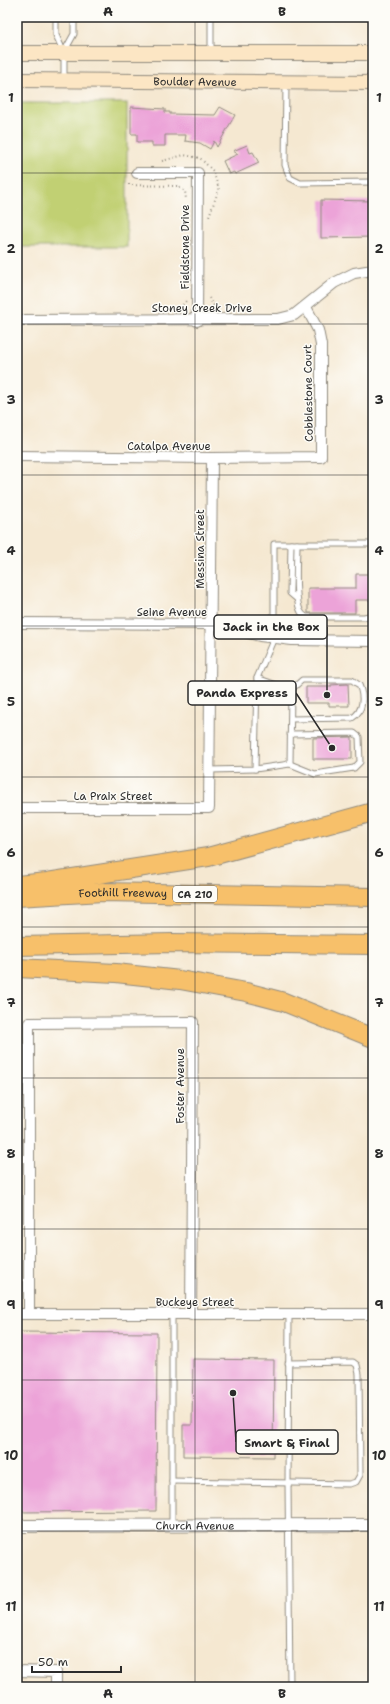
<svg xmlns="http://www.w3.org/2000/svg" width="390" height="1704" font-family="'Shantell Sans',sans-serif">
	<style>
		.green { fill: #c1d073; stroke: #767e4f }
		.building { fill: #eca3d8 }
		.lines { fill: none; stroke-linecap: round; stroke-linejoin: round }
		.service-casing { stroke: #908a7e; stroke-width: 7 }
		.minor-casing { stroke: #908a7e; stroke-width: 12 }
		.tertiary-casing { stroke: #908a7e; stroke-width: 14 }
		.secondary-casing { stroke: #908a7e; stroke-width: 16 }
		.motorway-casing { stroke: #908a7e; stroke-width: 20 }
		.path { stroke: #908a7e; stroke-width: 2; stroke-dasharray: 1 3; stroke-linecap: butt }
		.service { stroke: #fff; stroke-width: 5 }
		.minor { stroke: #fff; stroke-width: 10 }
		.tertiary { stroke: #fff; stroke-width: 12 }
		.secondary { stroke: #fce6c4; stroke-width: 14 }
		.motorway { stroke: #f7c06b; stroke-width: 18 }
		.grid { fill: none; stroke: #2b2b2b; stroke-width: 1; stroke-opacity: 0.55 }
		.labels { text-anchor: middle; stroke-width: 3; stroke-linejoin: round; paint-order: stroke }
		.shield { fill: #fdfcf7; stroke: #6a6a68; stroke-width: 1 }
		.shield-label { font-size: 10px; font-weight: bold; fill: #2b2b2b }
		.street-label { font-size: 11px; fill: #2b2b2b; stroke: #fdfcf7 }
		.leader { fill: none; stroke: #2b2b2b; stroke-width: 1.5 }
		.callout-dot { fill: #2b2b2b; stroke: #fdfcf7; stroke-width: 1.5 }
		.callout { fill: #fdfcf7; stroke: #2b2b2b; stroke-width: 1.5 }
		.callout-label { font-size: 12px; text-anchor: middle; font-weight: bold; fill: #2b2b2b }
		.neatline { fill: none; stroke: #2b2b2b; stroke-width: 1.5 }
		.grid-label { font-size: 13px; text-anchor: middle; font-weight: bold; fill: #2b2b2b }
	</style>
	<rect width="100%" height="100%" fill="#fdfcf7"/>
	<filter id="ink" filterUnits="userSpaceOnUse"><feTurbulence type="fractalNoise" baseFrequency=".025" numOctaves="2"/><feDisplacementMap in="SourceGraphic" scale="8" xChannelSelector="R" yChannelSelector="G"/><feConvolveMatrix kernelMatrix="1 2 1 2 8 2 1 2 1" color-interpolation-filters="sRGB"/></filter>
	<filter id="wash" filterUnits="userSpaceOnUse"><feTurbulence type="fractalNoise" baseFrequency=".012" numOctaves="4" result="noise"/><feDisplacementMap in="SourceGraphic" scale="16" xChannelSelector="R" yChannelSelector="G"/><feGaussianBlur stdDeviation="0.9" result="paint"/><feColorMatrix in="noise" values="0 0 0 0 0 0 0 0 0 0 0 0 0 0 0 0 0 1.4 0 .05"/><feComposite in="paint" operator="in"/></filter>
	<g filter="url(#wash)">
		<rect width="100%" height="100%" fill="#f5e8d1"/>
		<!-- green -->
		<rect class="green" x="17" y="103" width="110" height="144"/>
		<g id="blocks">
			<!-- building -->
			<g class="building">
				<polygon points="131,107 165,109 165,112 170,112 170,114 215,115 220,107 235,115 217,147 214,141 210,149 200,143 185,141 186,135 165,135 165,146 152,146 152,142 137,142 137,134 131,134"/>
				<polygon points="247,145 250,153 253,152 259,163 235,174 234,172 229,174 223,161 238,154 233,151"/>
				<polygon points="321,200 373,201 373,237 321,238"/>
				<polygon points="356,574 373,574 372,600 355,600 355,613 308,613 308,588 356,588"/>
				<polygon points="348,684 349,706 329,706 329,703 306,703 306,687 331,687 331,685"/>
				<polygon points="352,737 352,759 313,759 313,738"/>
				<polygon points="17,1332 157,1333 156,1511 17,1512"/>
				<polygon points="193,1359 274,1360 273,1457 183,1456 183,1425 192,1425"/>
			</g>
		</g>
	</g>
	<g filter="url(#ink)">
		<use href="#blocks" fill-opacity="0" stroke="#908a7e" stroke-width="1"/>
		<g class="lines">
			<!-- service casing -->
			<g class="service-casing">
				<g id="service">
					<polyline points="56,17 56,35 64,53 64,80"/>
					<polyline points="211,17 211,52"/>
					<polyline points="17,18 27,17"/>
					<polyline points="64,52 74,34 74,17"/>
					<polyline points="286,83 285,165 290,178 300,183 373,182"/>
					<polyline points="291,544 290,593 297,599"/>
					<path d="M297 544C297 561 294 596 300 610 301 613 303 615 306 617H364L373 615"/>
					<path d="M291 719 352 718C364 711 364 696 359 685L352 680H302L291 690"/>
					<polyline points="290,764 315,774 354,768 360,762 359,737 354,733 290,734"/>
					<polyline points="255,769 290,764 291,690 257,678"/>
					<polyline points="210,770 255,769 257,678 274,638 274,544 373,544"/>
					<polyline points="172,1314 172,1525"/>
					<polyline points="289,1314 288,1483 290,1687"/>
					<polyline points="172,1481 349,1484 356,1482 360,1475 359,1374 357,1365 353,1362 288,1363"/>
				</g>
			</g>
			<!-- minor casing -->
			<g class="minor-casing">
				<g id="minor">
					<polyline points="137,173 198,173 197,321"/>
					<polyline points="17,320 278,319 294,315 334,283 354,273 373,270"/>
					<polyline points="17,456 212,458 321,457 321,345 318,330 306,307"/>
					<polyline points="17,623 212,624 260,636 292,640 373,641"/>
					<polyline points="17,808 209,808 212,458"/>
					<polyline points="17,1314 373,1314"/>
					<polyline points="29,1314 29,1023 193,1022 191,1315"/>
					<polyline points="17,1671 56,1672 56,1687"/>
				</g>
			</g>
			<!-- tertiary casing -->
			<g class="tertiary-casing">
				<g id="tertiary">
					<path id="s1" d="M17 1526 373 1525"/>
				</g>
			</g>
			<!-- secondary casing -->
			<g class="secondary-casing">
				<g id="secondary">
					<polyline points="17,53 373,53"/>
					<path id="s2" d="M17 80 373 83"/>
				</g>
			</g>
			<!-- motorway casing -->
			<g class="motorway-casing">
				<g id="motorway">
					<polyline points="17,885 47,882 208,857 373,812"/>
					<path id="s3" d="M17 897 103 892 373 897"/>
					<polyline points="17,946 172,943 373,945"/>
					<polyline points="17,968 116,973 180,980 246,992 284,1002 373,1038"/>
				</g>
			</g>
			<!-- path -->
			<g class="path">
				<polyline points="162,161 184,155 200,158 213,171 219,189 209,216"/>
				<polyline points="129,180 129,185 177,186 185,191 186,199"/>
				<polyline points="209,298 215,308"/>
				<polyline points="180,308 186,301"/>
			</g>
			<!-- service -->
			<use href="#service" class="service"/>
			<!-- minor -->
			<use href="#minor" class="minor"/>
			<!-- tertiary -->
			<use href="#tertiary" class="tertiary"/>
			<!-- secondary -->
			<use href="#secondary" class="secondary"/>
			<!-- motorway -->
			<use href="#motorway" class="motorway"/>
		</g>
	</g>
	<!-- grid -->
	<path class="grid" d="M195 17V1687M17 173H373M17 324H373M17 475H373M17 626H373M17 777H373M17 927H373M17 1078H373M17 1229H373M17 1380H373M17 1531H373"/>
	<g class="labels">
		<!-- shield labels -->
		<rect class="shield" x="173" y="886" width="44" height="16" rx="3"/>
		<g class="shield-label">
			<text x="195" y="898">CA 210</text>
		</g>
		<!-- street labels -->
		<g class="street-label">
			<text dy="4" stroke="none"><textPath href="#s2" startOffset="178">Boulder Avenue</textPath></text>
			<text transform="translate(185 247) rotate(-90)" y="4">Fieldstone Drive</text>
			<text x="202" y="312">Stoney Creek Drive</text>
			<text transform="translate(308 393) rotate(-91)" y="4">Cobblestone Court</text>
			<text x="169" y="450">Catalpa Avenue</text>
			<text transform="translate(200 549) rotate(-90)" y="4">Messina Street</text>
			<text x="172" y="616">Seine Avenue</text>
			<text x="113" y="800">La Praix Street</text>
			<text dy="4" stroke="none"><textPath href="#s3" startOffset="106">Foothill Freeway</textPath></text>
			<text transform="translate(180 1086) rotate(-90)" y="4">Foster Avenue</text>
			<text x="195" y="1306">Buckeye Street</text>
			<text dy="4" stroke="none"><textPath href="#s1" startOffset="178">Church Avenue</textPath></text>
		</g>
	</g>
	<!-- callouts -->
	<path class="leader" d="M327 695L327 627M332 748L296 693M233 1393L236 1442"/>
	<g class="callout-dot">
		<circle cx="327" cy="695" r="4"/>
		<circle cx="332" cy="748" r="4"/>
		<circle cx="233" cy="1393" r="4"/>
	</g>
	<g class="callout">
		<rect x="214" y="615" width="113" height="24" rx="4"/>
		<rect x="188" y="681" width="108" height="24" rx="4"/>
		<rect x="236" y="1430" width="102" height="24" rx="4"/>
	</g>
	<g class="callout-label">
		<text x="271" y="631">Jack in the Box</text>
		<text x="242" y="697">Panda Express</text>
		<text x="287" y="1447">Smart &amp; Final</text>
	</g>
	<!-- margin -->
	<rect width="390" height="1704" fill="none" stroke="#fdfcf7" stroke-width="44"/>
	<!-- scale -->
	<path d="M32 1666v6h89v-6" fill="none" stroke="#2b2b2b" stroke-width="2"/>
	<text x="38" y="1666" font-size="12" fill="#2b2b2b" stroke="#fdfcf7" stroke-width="3" paint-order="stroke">50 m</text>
	<rect x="22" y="22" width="346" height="1660" class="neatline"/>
	<g class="grid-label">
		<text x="108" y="16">A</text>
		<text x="282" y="16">B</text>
		<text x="11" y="102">1</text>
		<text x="379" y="102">1</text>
		<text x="11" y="253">2</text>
		<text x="379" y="253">2</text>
		<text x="11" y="404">3</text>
		<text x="379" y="404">3</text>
		<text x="11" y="555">4</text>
		<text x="379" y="555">4</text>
		<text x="11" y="706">5</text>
		<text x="379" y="706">5</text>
		<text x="11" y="857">6</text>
		<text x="379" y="857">6</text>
		<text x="11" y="1007">7</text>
		<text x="379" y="1007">7</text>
		<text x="11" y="1158">8</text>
		<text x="379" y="1158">8</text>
		<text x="11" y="1309">9</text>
		<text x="379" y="1309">9</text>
		<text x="11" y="1460">10</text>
		<text x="379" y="1460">10</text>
		<text x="11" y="1611">11</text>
		<text x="379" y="1611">11</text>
		<text x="108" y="1698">A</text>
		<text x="282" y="1698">B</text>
	</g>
</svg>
